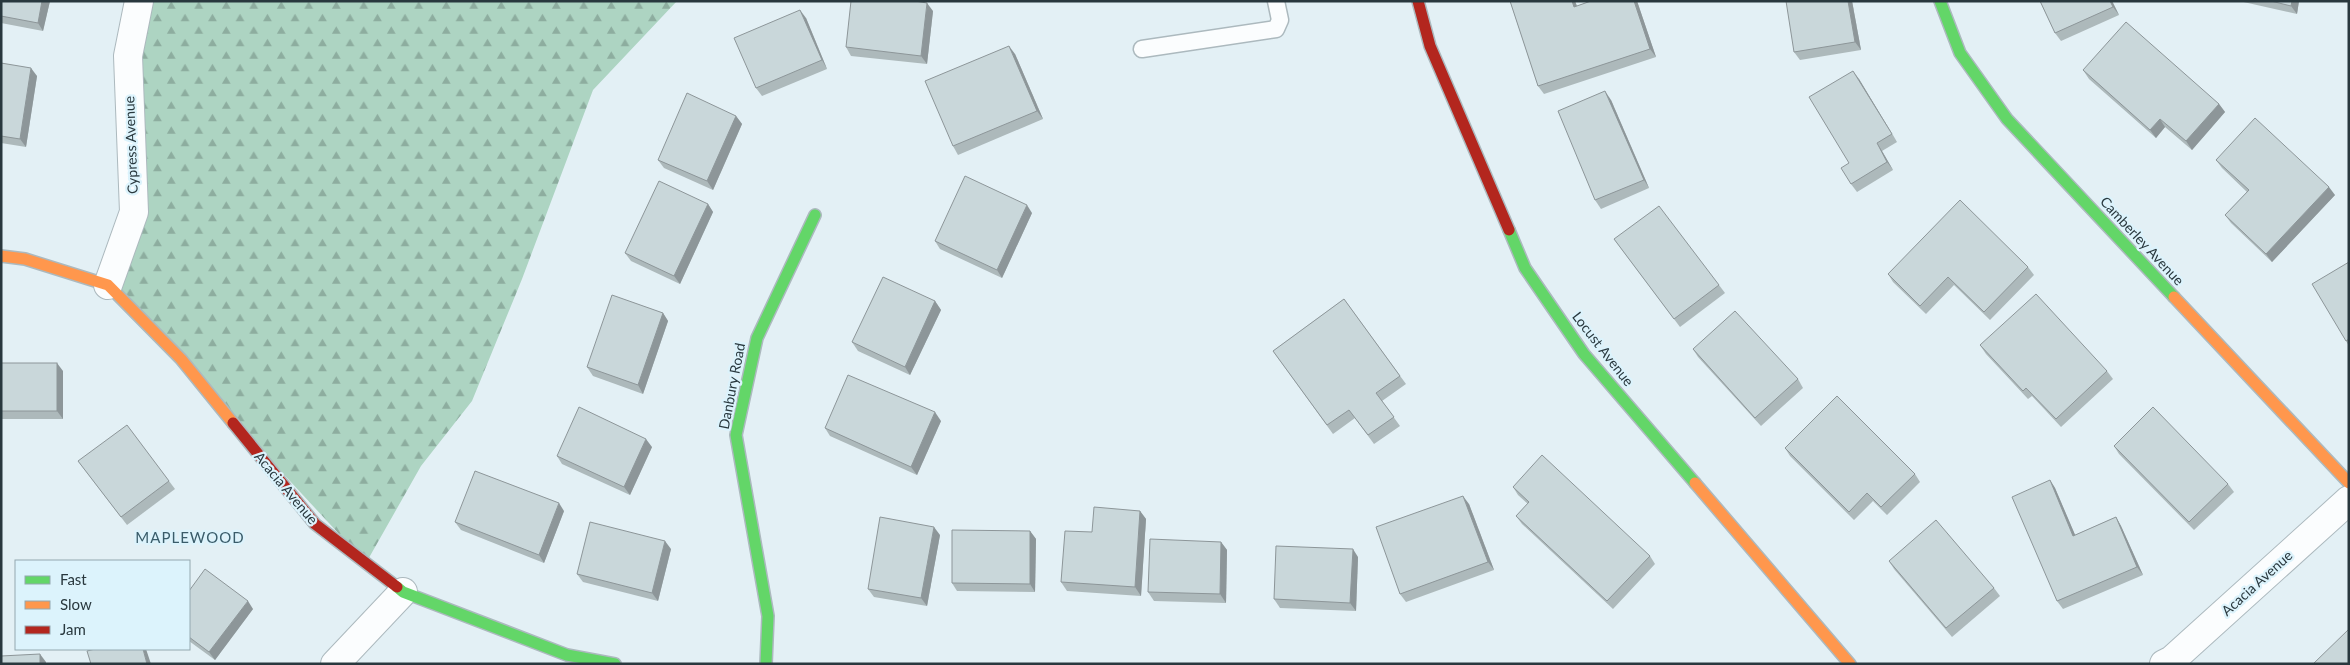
<svg xmlns="http://www.w3.org/2000/svg" width="2350" height="665" font-family="Lato,sans-serif">
	<style>
		.forest { fill: url(#forest-firs) }
		.lines { fill: none; stroke-linecap: round; stroke-linejoin: round }
		.lane-casing { stroke: #acb9be; stroke-width: 19 }
		.street-casing { stroke: #acb9be; stroke-width: 30 }
		.fast-casing { stroke: #acb9be; stroke-width: 14 }
		.slow-casing { stroke: #acb9be; stroke-width: 14 }
		.jam-casing { stroke: #acb9be; stroke-width: 14 }
		.lane { stroke: #fbfdfe; stroke-width: 16 }
		.street { stroke: #fbfdfe; stroke-width: 28 }
		.fast { stroke: #63d668; stroke-width: 11 }
		.slow { stroke: #ff974d; stroke-width: 11 }
		.jam { stroke: #b3261e; stroke-width: 11 }
		.wall { fill: #adb9bb }
		.shaded-wall { fill: #8d9699 }
		.building { fill: #c9d7da; stroke: #8d9699 }
		.labels { text-anchor: middle; stroke-width: 4.5; stroke-linejoin: round; paint-order: stroke }
		.street-label { font-size: 14px; fill: #29383e; stroke: #dcf3fc }
		.neighbourhood-label { font-size: 15px; letter-spacing: 1px; fill: #3a5c6a; stroke: #dcf3fc }
	</style>
	<defs>
		<pattern id="forest-firs" width="22" height="20" patternUnits="userSpaceOnUse" patternTransform="scale(1.25)"><rect width="22" height="20" fill="#add4c2"/><path d="M5 1l3.5 6h-7zM16 11l3.5 6h-7z" fill="#8dad9f"/></pattern>
	</defs>
	<rect width="100%" height="100%" fill="#e3f0f5"/>
	<!-- forest -->
	<polygon class="forest" points="139,1 677,1 593,90 522,279 472,401 421,466 366,563 108,285 134,212"/>
	<g class="lines">
		<!-- lane casing -->
		<g class="lane-casing">
			<polyline id="lane" points="1142,49 1276,29 1280,20 1276,1"/>
		</g>
		<!-- street casing -->
		<g class="street-casing">
			<g id="street">
				<polyline points="108,285 134,212 128,56 139,1"/>
				<polyline points="335,664 403,592"/>
				<polyline points="2164,664 2172,660 2349,500"/>
			</g>
		</g>
		<!-- fast casing -->
		<g class="fast-casing">
			<g id="fast">
				<polyline points="1940,1 1960,53 2007,119 2174,297"/>
				<polyline points="1509,230 1525,268 1584,354 1695,483"/>
				<polyline points="397,587 403,592 567,655 615,664"/>
				<polyline points="766,664 768,616 736,435 757,338 815,215"/>
			</g>
		</g>
		<!-- slow casing -->
		<g class="slow-casing">
			<g id="slow">
				<polyline points="1,256 25,259 108,285 181,359 233,423"/>
				<polyline points="2174,297 2349,483"/>
				<polyline points="1695,483 1850,664"/>
			</g>
		</g>
		<!-- jam casing -->
		<g class="jam-casing">
			<g id="jam">
				<polyline points="1418,1 1430,46 1509,230"/>
				<polyline points="233,423 315,524 397,587"/>
			</g>
		</g>
		<!-- lane -->
		<use href="#lane" class="lane"/>
		<!-- street -->
		<use href="#street" class="street"/>
		<!-- fast -->
		<use href="#fast" class="fast"/>
		<!-- slow -->
		<use href="#slow" class="slow"/>
		<!-- jam -->
		<use href="#jam" class="jam"/>
	</g>
	<!-- wall -->
	<g class="wall">
		<polygon points="1,1 50,1 43,31 1,23"/>
		<polygon points="1510,1 1575,1 1577,6 1591,1 1637,1 1656,57 1544,94 1538,86"/>
		<polygon points="1852,1 1861,50 1800,60 1794,52"/>
		<polygon points="2040,1 2112,1 2119,15 2061,41 2055,33"/>
		<polygon points="2239,1 2299,1 2297,14"/>
		<polygon points="933,11 927,64 851,56 846,47"/>
		<polygon points="806,18 827,69 762,96 756,88"/>
		<polygon points="1015,54 1043,119 958,155 953,146"/>
		<polygon points="1,63 37,76 26,147 1,143"/>
		<polygon points="2083,70 2219,104 2225,112 2192,150 2165,127 2156,138 2089,79"/>
		<polygon points="1859,79 1897,142 1882,151 1893,170 1857,192 1851,184 1849,163"/>
		<polygon points="1611,100 1649,188 1601,209 1595,200"/>
		<polygon points="736,116 742,124 713,190 664,168 658,160"/>
		<polygon points="2216,160 2335,195 2272,262 2231,223 2225,215 2247,192 2222,168"/>
		<polygon points="708,204 713,212 680,284 631,261 625,253"/>
		<polygon points="1032,213 1002,278 940,249 935,241"/>
		<polygon points="1614,239 1719,285 1725,293 1680,327"/>
		<polygon points="2349,262 2349,346 2346,341"/>
		<polygon points="2028,267 2034,275 1990,320 1954,285 1926,314 1893,282 1888,274"/>
		<polygon points="1344,299 1406,384 1382,401 1400,426 1374,444 1355,418 1333,434 1273,351"/>
		<polygon points="935,301 941,310 910,375 858,351 852,342"/>
		<polygon points="663,313 668,321 643,394 593,376 587,367"/>
		<polygon points="1980,345 2107,371 2113,379 2061,427 2032,396 2028,399 1986,354"/>
		<polygon points="1693,349 1798,379 1803,388 1761,426 1698,357"/>
		<polygon points="1,363 63,371 63,419 1,419"/>
		<polygon points="941,421 917,475 830,436 825,428"/>
		<polygon points="2114,446 2228,484 2234,492 2194,530 2119,454"/>
		<polygon points="652,447 630,495 562,464 557,456"/>
		<polygon points="1785,448 1915,474 1920,482 1887,515 1873,501 1854,520 1790,456"/>
		<polygon points="78,461 169,481 175,489 127,525"/>
		<polygon points="2050,480 2055,488 2075,535 2116,517 2121,526 2143,575 2063,609 2057,601"/>
		<polygon points="1513,487 1650,556 1655,564 1613,609 1522,524 1516,516 1528,504 1518,495"/>
		<polygon points="1469,504 1494,570 1406,602 1400,594"/>
		<polygon points="564,511 544,563 461,530 455,522"/>
		<polygon points="1140,511 1146,519 1141,596 1067,591 1061,582 1092,532"/>
		<polygon points="1030,531 1036,539 1035,592 957,591 952,583"/>
		<polygon points="940,535 927,606 874,597 868,589"/>
		<polygon points="1221,542 1227,550 1226,603 1154,601 1148,592"/>
		<polygon points="671,549 658,601 583,582 577,574"/>
		<polygon points="1358,557 1356,611 1280,608 1274,599"/>
		<polygon points="1889,561 1994,588 2000,596 1952,637 1894,569"/>
		<polygon points="189,591 253,609 215,660 189,641"/>
	</g>
	<!-- shaded-wall -->
	<g class="shaded-wall">
		<polygon points="42,1 50,1 43,31 38,23"/>
		<polygon points="1572,1 1575,1 1580,15 1574,7"/>
		<polygon points="1634,1 1637,1 1656,57 1650,49"/>
		<polygon points="1848,1 1852,1 1861,50 1855,42"/>
		<polygon points="2110,1 2112,1 2119,15 2113,7"/>
		<polygon points="2292,1 2299,1 2297,14 2291,6"/>
		<polygon points="927,3 933,11 927,64 921,56"/>
		<polygon points="800,10 806,18 827,69 822,60"/>
		<polygon points="1009,46 1015,54 1043,119 1037,111"/>
		<polygon points="31,68 37,76 26,147 20,139"/>
		<polygon points="1853,71 1859,79 1897,142 1892,134"/>
		<polygon points="1605,91 1611,100 1649,188 1644,180"/>
		<polygon points="2219,104 2225,112 2192,150 2186,141"/>
		<polygon points="736,116 742,124 713,190 707,181"/>
		<polygon points="2160,119 2165,127 2156,138 2150,130"/>
		<polygon points="1877,143 1882,151 1893,170 1887,162"/>
		<polygon points="2329,187 2335,195 2272,262 2266,254"/>
		<polygon points="708,204 713,212 680,284 674,276"/>
		<polygon points="1027,205 1032,213 1002,278 997,270"/>
		<polygon points="935,301 941,310 910,375 905,367"/>
		<polygon points="663,313 668,321 643,394 638,385"/>
		<polygon points="57,363 63,371 63,419 57,411"/>
		<polygon points="935,412 941,421 917,475 911,467"/>
		<polygon points="646,439 652,447 630,495 624,487"/>
		<polygon points="2050,480 2055,488 2079,544 2073,536"/>
		<polygon points="1463,496 1469,504 1494,570 1488,562"/>
		<polygon points="559,503 564,511 544,563 539,555"/>
		<polygon points="1140,511 1146,519 1141,596 1135,587"/>
		<polygon points="2116,517 2121,526 2143,575 2137,567"/>
		<polygon points="934,527 940,535 927,606 921,598"/>
		<polygon points="1030,531 1036,539 1035,592 1030,584"/>
		<polygon points="665,541 671,549 658,601 652,593"/>
		<polygon points="1221,542 1227,550 1226,603 1220,594"/>
		<polygon points="1353,549 1358,557 1356,611 1350,603"/>
		<polygon points="248,601 253,609 215,660 209,652"/>
		<polygon points="143,649 146,649 151,664 147,664"/>
		<polygon points="40,654 46,662 46,664 40,664"/>
	</g>
	<!-- building -->
	<g class="building">
		<polygon points="1,1 42,1 38,23 1,16"/>
		<polygon points="851,1 915,1 927,3 921,56 846,47"/>
		<polygon points="1510,1 1572,1 1574,7 1591,1 1634,1 1650,49 1538,86"/>
		<polygon points="1786,1 1848,1 1855,42 1794,52"/>
		<polygon points="2040,1 2110,1 2113,7 2055,33"/>
		<polygon points="2271,1 2292,1 2291,6"/>
		<polygon points="800,10 822,60 756,88 734,38"/>
		<polygon points="2126,22 2219,104 2186,141 2160,119 2150,130 2083,70"/>
		<polygon points="1009,46 1037,111 953,146 925,81"/>
		<polygon points="1,63 31,68 20,139 1,136"/>
		<polygon points="1853,71 1892,134 1877,143 1887,162 1851,184 1841,168 1849,163 1809,97"/>
		<polygon points="1605,91 1644,180 1595,200 1558,111"/>
		<polygon points="687,93 736,116 707,181 658,160"/>
		<polygon points="2255,118 2329,187 2266,254 2225,215 2249,190 2216,160"/>
		<polygon points="965,176 1027,205 997,270 935,241"/>
		<polygon points="659,181 708,204 674,276 625,253"/>
		<polygon points="1960,200 2028,267 1984,312 1948,277 1920,306 1888,274"/>
		<polygon points="1659,206 1719,285 1674,319 1614,239"/>
		<polygon points="2349,262 2349,339 2346,341 2312,284"/>
		<polygon points="883,277 935,301 905,367 852,342"/>
		<polygon points="2036,294 2107,371 2056,419 2026,388 2023,391 1980,345"/>
		<polygon points="612,295 663,313 638,385 587,367"/>
		<polygon points="1344,299 1400,376 1376,393 1394,417 1368,435 1349,410 1327,425 1273,351"/>
		<polygon points="1735,311 1798,379 1755,418 1693,349"/>
		<rect x="1" y="363" width="56" height="48"/>
		<polygon points="848,375 935,412 911,467 825,428"/>
		<polygon points="1837,396 1915,474 1881,507 1867,493 1849,512 1785,448"/>
		<polygon points="579,407 646,439 624,487 557,456"/>
		<polygon points="2153,407 2228,484 2189,522 2114,446"/>
		<polygon points="127,425 169,481 121,517 78,461"/>
		<polygon points="1542,455 1650,556 1607,601 1516,516 1529,502 1513,487"/>
		<polygon points="475,471 559,503 539,555 455,522"/>
		<polygon points="2050,480 2073,536 2116,517 2137,567 2057,601 2012,497"/>
		<polygon points="1463,496 1488,562 1400,594 1376,527"/>
		<polygon points="1094,507 1140,511 1135,587 1061,582 1065,531 1092,532"/>
		<polygon points="880,517 934,527 921,598 868,589"/>
		<polygon points="1936,520 1994,588 1946,628 1889,561"/>
		<polygon points="590,522 665,541 652,593 577,574"/>
		<polygon points="952,530 1030,531 1030,584 952,583"/>
		<polygon points="1150,539 1221,542 1220,594 1148,592"/>
		<polygon points="1276,546 1353,549 1350,603 1274,599"/>
		<polygon points="205,569 248,601 209,652 189,637 189,591"/>
		<polygon points="2349,629 2349,664 2313,664"/>
		<polygon points="95,649 143,649 147,664 91,664 87,651"/>
		<polygon points="40,654 40,664 1,664 1,656"/>
	</g>
	<g class="labels">
		<!-- street labels -->
		<g class="street-label">
			<text transform="translate(131 145) rotate(-92)" y="5">Cypress Avenue</text>
			<text transform="translate(2142 241) rotate(47)" y="5">Camberley Avenue</text>
			<text transform="translate(1603 349) rotate(52)" y="5">Locust Avenue</text>
			<text transform="translate(732 386) rotate(-79)" y="5">Danbury Road</text>
			<text transform="translate(286 488) rotate(50)" y="5">Acacia Avenue</text>
			<text transform="translate(2257 583) rotate(-42)" y="5">Acacia Avenue</text>
		</g>
		<!-- neighbourhood labels -->
		<g class="neighbourhood-label">
			<text x="190" y="543">MAPLEWOOD</text>
		</g>
	</g>
	<!-- border -->
	<rect width="2350" height="665" fill="none" stroke="#29383e" stroke-width="5"/>
	<!-- legend -->
	<rect x="15" y="560" width="175" height="90" fill="#dcf3fc" stroke="#94a8b0"/>
	<rect x="25" y="576" width="25" height="8" fill="#63d668" stroke="#94a8b0"/>
	<text x="60" y="585" font-size="15" fill="#29383e">Fast</text>
	<rect x="25" y="601" width="25" height="8" fill="#ff974d" stroke="#94a8b0"/>
	<text x="60" y="610" font-size="15" fill="#29383e">Slow</text>
	<rect x="25" y="626" width="25" height="8" fill="#b3261e" stroke="#94a8b0"/>
	<text x="60" y="635" font-size="15" fill="#29383e">Jam</text>
</svg>
